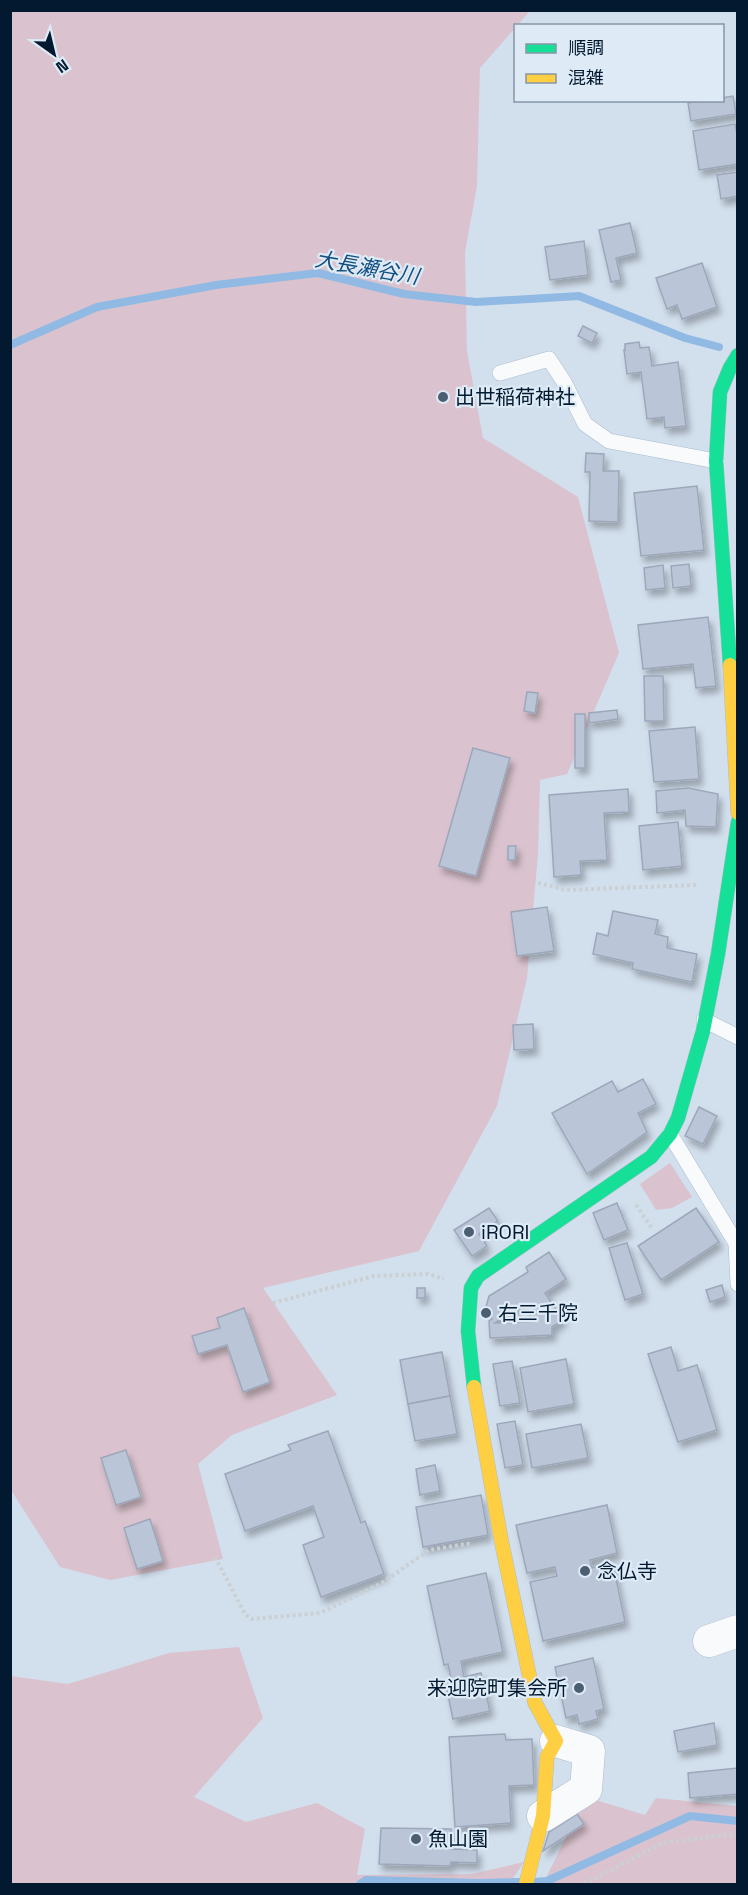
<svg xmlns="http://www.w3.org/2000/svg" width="748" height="1895" font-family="'Space Grotesk','Noto Sans JP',sans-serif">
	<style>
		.green { fill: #dac3ce }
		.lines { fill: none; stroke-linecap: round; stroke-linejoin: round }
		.stream { stroke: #90bae3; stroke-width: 8 }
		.building { fill: #bac6d8; stroke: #9da7ba; stroke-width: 1.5; fill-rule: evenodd; filter: url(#shadow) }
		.lane-casing { stroke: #abbdcf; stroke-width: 16 }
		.street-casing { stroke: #abbdcf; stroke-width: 33 }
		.fast-casing { stroke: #abbdcf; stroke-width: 15 }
		.slow-casing { stroke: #abbdcf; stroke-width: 15 }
		.path { stroke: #cad0d4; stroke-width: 4; stroke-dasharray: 3 3; stroke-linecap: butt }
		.lane { stroke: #f8fafc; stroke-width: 15 }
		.street { stroke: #f8fafc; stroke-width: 32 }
		.fast { stroke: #16e098; stroke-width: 14 }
		.slow { stroke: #ffcf43; stroke-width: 14 }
		.poi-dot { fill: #4b5e72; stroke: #deebf7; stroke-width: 2 }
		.labels { text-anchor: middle; stroke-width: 4.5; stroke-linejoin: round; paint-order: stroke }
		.poi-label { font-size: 20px; fill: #02192f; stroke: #deebf7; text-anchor: start }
		.water-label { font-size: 21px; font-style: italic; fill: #144f80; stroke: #deebf7 }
	</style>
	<defs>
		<filter id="shadow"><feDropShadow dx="3.5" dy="6" stdDeviation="3" flood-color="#0004"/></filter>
	</defs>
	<rect width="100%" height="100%" fill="#d2dfed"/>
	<!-- green -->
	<g class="green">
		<polygon points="11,11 530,11 480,68 477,186 465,252 467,351 483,438 578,497 619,653 567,774 540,780 538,854 527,978 497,1106 419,1251 263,1288 337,1395 232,1435 198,1464 223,1559 110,1580 60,1567 11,1490"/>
		<polygon points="670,1163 692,1197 672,1208 656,1210 640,1184"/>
		<polygon points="239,1647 263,1718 194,1797 246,1822 317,1803 365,1829 357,1875 472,1874 524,1862 509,1884 11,1884 11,1676 68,1684 169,1653"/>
		<polygon points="586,1797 645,1815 656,1798 737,1806 737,1884 543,1884"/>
	</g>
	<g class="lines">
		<!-- stream -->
		<g class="stream">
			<polyline points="10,345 97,307 216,285 318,273 404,294 476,302 579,296 685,338 719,347"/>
			<polyline points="534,1882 547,1881 690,1816 738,1821"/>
			<polyline points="360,1884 366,1880 479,1883 521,1882"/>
		</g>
	</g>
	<!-- building -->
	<g class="building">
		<polygon points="733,96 736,114 691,121 688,103 705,100 722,100 722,98"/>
		<polygon points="735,124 738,139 738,164 699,170 693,131"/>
		<polygon points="738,172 738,196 721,199 717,175"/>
		<polygon points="630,223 637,253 616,258 621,280 611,282 599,230"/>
		<polygon points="584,241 588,275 550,280 545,247"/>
		<polygon points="702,263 717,307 682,319 677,305 667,309 656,278"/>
		<polygon points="583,326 597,333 592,343 578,336"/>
		<polygon points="639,342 640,348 649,347 652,366 678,362 686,426 665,428 664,417 647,419 641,372 627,374 624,350 625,350 625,344"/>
		<polygon points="586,453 604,454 603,471 619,471 618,522 589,521 590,472 585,472"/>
		<polygon points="697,486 704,550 641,556 634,493"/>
		<polygon points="689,564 691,586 673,588 671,566"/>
		<polygon points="663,565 665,588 646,590 644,568"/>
		<polygon points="708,617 716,686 696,688 693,664 643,669 638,625"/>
		<polygon points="644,676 663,676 664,721 645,721"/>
		<polygon points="527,692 538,693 535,713 524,711"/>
		<polygon points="617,710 618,719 589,723 589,713"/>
		<rect x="575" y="714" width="10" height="54"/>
		<polygon points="695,727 699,779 654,782 649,731"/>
		<polygon points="473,748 510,758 476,876 439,866"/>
		<polygon points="688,788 718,794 716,827 686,826 685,810 657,813 656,791"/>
		<polygon points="628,789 629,812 604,813 607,860 580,861 581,875 554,877 549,795"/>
		<polygon points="678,822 682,866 643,870 639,826"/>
		<polygon points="508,846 516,846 515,860 508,860"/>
		<polygon points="547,907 554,951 517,956 511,912"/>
		<polygon points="613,911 658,920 655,934 668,937 667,948 697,954 692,982 632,969 633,963 593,954 597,933 608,936"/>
		<polygon points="533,1024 534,1049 514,1050 513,1025"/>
		<polygon points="643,1079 656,1104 638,1113 647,1132 587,1174 552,1113 612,1081 618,1092"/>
		<polygon points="699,1107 717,1116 703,1144 685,1136"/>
		<polygon points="617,1203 628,1230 604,1240 593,1213"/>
		<polygon points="489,1208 498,1221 479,1234 487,1246 472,1256 454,1230"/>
		<polygon points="696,1208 719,1242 661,1280 638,1246"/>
		<polygon points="627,1243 643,1294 625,1300 609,1248"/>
		<path d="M549 1252 566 1279 545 1293 563 1320 552 1327V1335L490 1338 489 1321 492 1319 486 1307 489 1296 528 1272 526 1267ZM522 1304 534 1322 495 1323Z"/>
		<polygon points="722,1285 725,1297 710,1302 706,1290"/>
		<rect x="417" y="1288" width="8" height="10"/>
		<polygon points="244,1308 270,1382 243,1392 227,1345 198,1354 192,1336 220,1328 217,1318"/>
		<polygon points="671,1347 678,1371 697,1365 717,1430 678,1442 648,1354"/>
		<polygon points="442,1352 450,1396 408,1404 400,1360"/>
		<polygon points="566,1359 574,1404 528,1412 520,1368"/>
		<polygon points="512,1361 520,1403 500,1406 493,1364"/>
		<polygon points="450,1396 457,1434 415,1441 408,1404"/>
		<polygon points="515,1421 523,1465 505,1468 497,1424"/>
		<polygon points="581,1424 588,1458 532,1468 526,1434"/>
		<polygon points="328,1431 361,1523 365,1521 384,1574 321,1597 303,1545 324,1537 313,1506 245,1531 225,1474 291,1450 288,1445"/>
		<polygon points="126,1450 141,1497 116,1505 101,1458"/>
		<polygon points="435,1465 440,1491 420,1495 416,1469"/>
		<polygon points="481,1495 488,1535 423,1547 416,1507"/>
		<polygon points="607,1505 617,1553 590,1560 592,1568 613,1564 625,1622 543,1641 530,1582 557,1576 555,1567 527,1573 516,1525"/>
		<polygon points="150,1519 163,1561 137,1569 124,1528"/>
		<polygon points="486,1573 503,1652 461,1661 464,1677 481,1673 490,1711 453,1719 445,1681 451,1679 448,1664 444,1665 427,1586"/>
		<polygon points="593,1658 604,1709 596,1711 598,1719 579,1724 577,1715 566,1718 555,1667"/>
		<polygon points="714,1723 717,1745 678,1752 674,1731"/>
		<polygon points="505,1734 506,1740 532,1739 534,1785 509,1786 511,1823 455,1827 449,1737"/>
		<polygon points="738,1768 738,1794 690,1798 688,1773"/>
		<polygon points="577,1814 584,1824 543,1851 549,1832"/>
		<polygon points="381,1828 451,1829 451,1849 477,1850 477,1863 451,1862 450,1866 379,1864"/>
	</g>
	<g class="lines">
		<!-- lane casing -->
		<g class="lane-casing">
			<g id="lane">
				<polyline points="500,373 549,359 564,382 585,424 609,441 716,461"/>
				<polyline points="704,1020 738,1037"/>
				<polyline points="670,1134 736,1243 738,1284"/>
			</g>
		</g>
		<!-- street casing -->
		<g class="street-casing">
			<g id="street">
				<polyline points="709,1641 738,1631"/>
				<polyline points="543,1816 586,1789 589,1751 556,1741"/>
			</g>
		</g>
		<!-- fast casing -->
		<g class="fast-casing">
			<g id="fast">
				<polyline points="730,665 716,461 720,392 730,368 738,355"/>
				<polyline points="474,1387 468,1331 471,1288 478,1276 651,1157 670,1134 678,1118 703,1031 718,954 738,822"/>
			</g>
		</g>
		<!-- slow casing -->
		<g class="slow-casing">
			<g id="slow">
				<polyline points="730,665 738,813"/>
				<polyline points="474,1387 501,1539 535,1703 556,1741 547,1757 543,1816 526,1884"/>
			</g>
		</g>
		<!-- path -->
		<g class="path">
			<polyline points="538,883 566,890 698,885"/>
			<polyline points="636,1205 653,1230"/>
			<polyline points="273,1303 374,1276 428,1274 444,1279"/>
			<polyline points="215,1557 245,1614 251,1619 320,1613 382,1583 429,1550 472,1543"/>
			<polyline points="584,1884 663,1843 724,1835 738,1835"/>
		</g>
		<!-- lane -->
		<use href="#lane" class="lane"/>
		<!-- street -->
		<use href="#street" class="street"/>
		<!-- fast -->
		<use href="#fast" class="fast"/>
		<!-- slow -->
		<use href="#slow" class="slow"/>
	</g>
	<!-- markers -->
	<g class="poi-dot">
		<circle cx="443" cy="397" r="6"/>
		<circle cx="469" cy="1232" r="6"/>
		<circle cx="486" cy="1313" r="6"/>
		<circle cx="585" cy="1571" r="6"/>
		<circle cx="579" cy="1688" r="6"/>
		<circle cx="416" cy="1839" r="6"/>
	</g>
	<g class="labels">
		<!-- poi labels -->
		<g class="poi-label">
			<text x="455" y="404">出世稲荷神社</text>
			<text x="481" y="1239">iRORI</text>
			<text x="498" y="1320">右三千院</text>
			<text x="597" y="1578">念仏寺</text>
			<text x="567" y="1695" text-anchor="end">来迎院町集会所</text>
			<text x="428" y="1846">魚山園</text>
		</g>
		<!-- water labels -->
		<g class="water-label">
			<text transform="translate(367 268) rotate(10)" y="7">大長瀬谷川</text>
		</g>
	</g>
	<!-- border -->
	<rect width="748" height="1895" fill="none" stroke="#02192f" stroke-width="24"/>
	<!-- legend -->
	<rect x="514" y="24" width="210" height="78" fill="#deebf7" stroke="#8697a7" stroke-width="1.5"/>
	<rect x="526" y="44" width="30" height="9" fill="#16e098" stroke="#8697a7" stroke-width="1.5"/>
	<text x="568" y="54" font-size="18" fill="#02192f">順調</text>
	<rect x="526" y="74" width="30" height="9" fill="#ffcf43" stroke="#8697a7" stroke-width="1.5"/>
	<text x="568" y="84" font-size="18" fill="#02192f">混雑</text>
	<!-- north arrow -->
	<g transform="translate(54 54) rotate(146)" stroke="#deebf7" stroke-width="4.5" paint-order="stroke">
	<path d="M0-4.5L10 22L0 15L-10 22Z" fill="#02192f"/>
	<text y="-9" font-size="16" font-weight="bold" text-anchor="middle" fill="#02192f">N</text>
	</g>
</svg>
